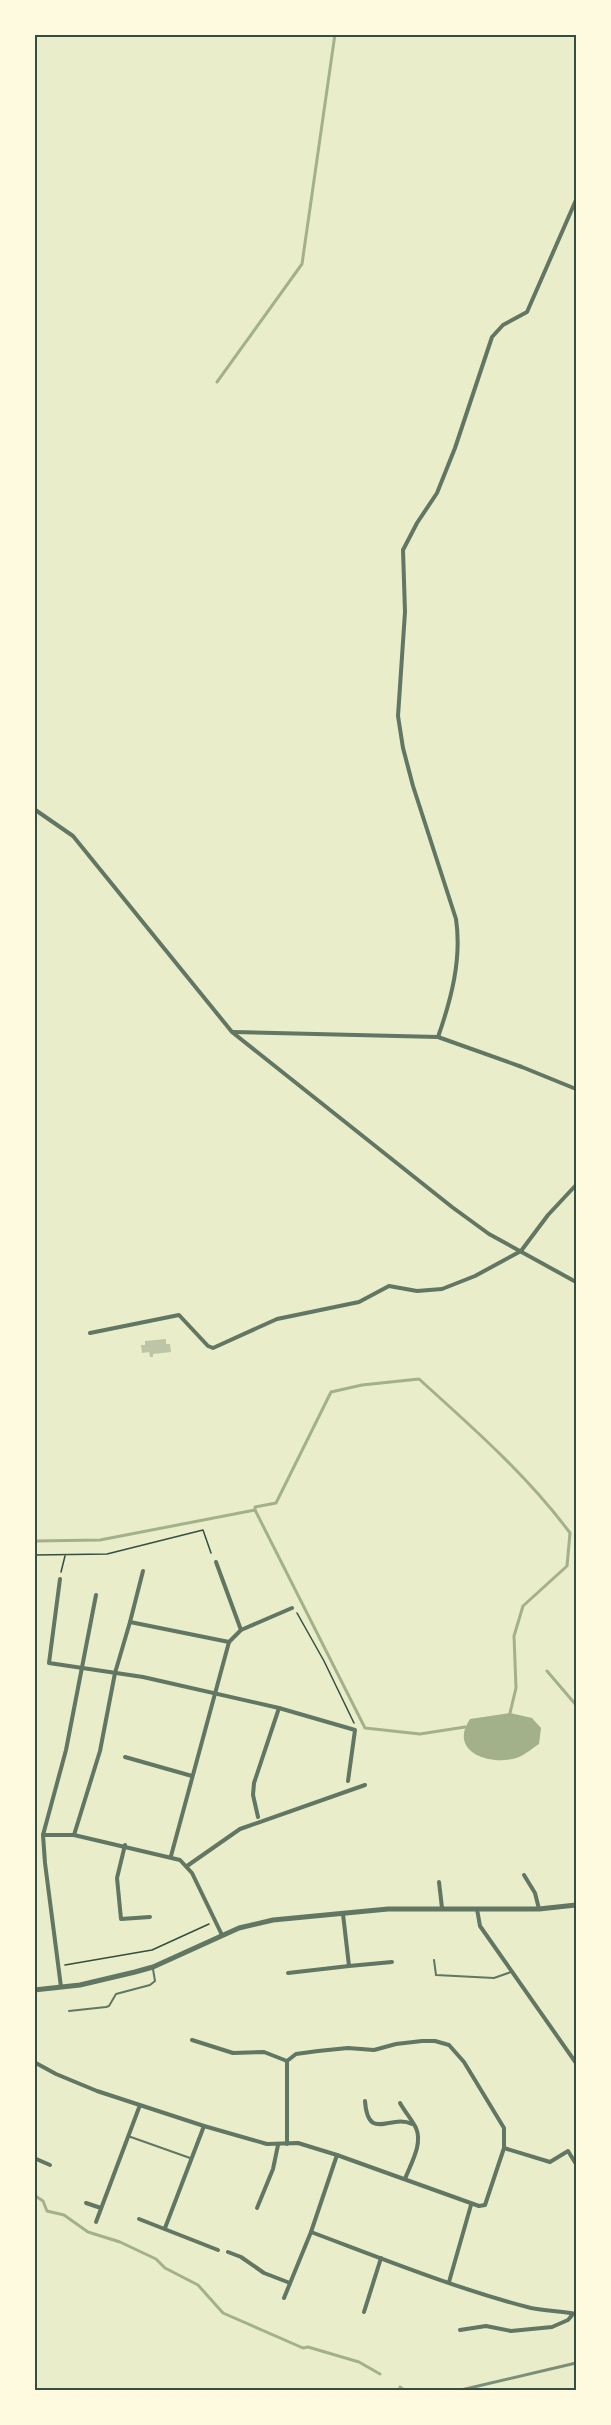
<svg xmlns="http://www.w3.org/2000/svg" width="611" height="2425" font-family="'Libre Baskerville',serif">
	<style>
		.water { fill: #a3b18a }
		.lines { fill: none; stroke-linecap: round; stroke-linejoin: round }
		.stream { stroke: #a3b18a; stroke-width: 3 }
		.building { fill: #bcc5a7 }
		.path { stroke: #344e41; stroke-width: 1.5 }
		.service { stroke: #617663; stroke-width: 2 }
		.minor { stroke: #617663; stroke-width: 4 }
		.tertiary { stroke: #617663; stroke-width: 5 }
		.rail { stroke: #7c8e77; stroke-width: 3 }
		.neatline { fill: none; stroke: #344e41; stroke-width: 2 }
	</style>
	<rect width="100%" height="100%" fill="#e9edc9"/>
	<!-- water -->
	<path class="water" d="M510 1713 532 1718 541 1728 539 1744C533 1748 526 1754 519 1757 493 1767 447 1753 470 1719Z"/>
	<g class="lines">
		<!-- stream -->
		<g class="stream">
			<polyline points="217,382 302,264 335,34"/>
			<polyline points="255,1510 365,1728 420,1734 465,1727"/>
			<path d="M34 1541 100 1540 255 1510V1507L276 1503 331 1392 362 1385 419 1379C472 1427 527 1475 570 1533L567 1566 523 1606 514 1636 516 1688 510 1713"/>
			<polyline points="547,1671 576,1705"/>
			<polyline points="34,2195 43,2201 47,2211 64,2215 88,2232 120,2242 156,2259 165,2268 198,2285 223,2313 303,2348 308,2347 359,2362 380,2374"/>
			<polyline points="400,2387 404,2390"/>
		</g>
	</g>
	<!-- building -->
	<polygon class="building" points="166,1339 166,1344 170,1344 171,1352 153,1354 153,1357 150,1357 149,1352 142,1353 141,1345 145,1345 145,1341"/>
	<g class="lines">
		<!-- path -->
		<g class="path">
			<polyline points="34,1565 35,1555 107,1554 203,1530 211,1553"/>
			<polyline points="61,1572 65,1556"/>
			<polyline points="297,1613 324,1661 354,1723"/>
			<polyline points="65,1965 152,1950 209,1924"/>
		</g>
		<!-- service -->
		<g class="service">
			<polyline points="434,1960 436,1975 494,1978 511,1972"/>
			<polyline points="69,2011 106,2007 109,2006 116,1994 150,1985 155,1981 153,1969"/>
			<polyline points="128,2136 190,2158"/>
		</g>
		<!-- minor -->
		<g class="minor">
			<polyline points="34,809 73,836 232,1032 452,1207 489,1234 576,1282"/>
			<polyline points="233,1032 438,1037 522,1067 576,1089"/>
			<path d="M438 1037C451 1000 462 959 456 919L413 786 403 748 398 716 405 612 403 550 417 523 437 493 455 448 492 337 503 325 527 312 576 200"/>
			<polyline points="90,1333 179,1315 208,1346 213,1348 277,1319 359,1302 389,1286 417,1291 442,1289 475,1276 521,1251 548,1215 576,1185"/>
			<polyline points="216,1562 241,1630"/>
			<polyline points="143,1571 130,1622 229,1642"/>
			<polyline points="60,1579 49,1663 143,1677 279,1708 355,1730 348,1781"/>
			<polyline points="125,1757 192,1776"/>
			<polyline points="258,1817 253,1795 254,1783 279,1708"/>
			<polyline points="43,1835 74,1835 180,1860 192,1873 222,1935"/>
			<polyline points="74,1835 100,1751 115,1673 130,1622"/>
			<polyline points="125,1845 117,1878 121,1919 150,1917"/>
			<polyline points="171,1856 229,1642 241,1630 292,1608"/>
			<polyline points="187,1866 240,1829 365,1785"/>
			<polyline points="524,1875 535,1893 539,1909"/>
			<polyline points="439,1882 442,1908"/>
			<polyline points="477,1909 480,1926 576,2063"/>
			<polyline points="343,1914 349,1966 392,1962"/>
			<polyline points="288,1973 349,1966"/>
			<polyline points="61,1987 45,1863 43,1835 66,1750 96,1595"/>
			<polyline points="192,2040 233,2053 264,2052 287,2061"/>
			<polyline points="287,2061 296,2054 318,2051 348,2048 374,2050 396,2044 422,2041 435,2041 449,2045 464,2062 504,2128 504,2148 485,2205 479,2206 337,2155"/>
			<polyline points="287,2061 287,2144"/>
			<polyline points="34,2062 56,2074 97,2091 204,2126 267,2144 298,2143 337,2155 311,2232 284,2298"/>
			<path d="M365 2101C368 2143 391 2113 412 2124"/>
			<path d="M400 2103C405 2112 412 2120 416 2128 423 2144 411 2163 405 2179"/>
			<polyline points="504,2148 550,2162 568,2151 576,2164"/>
			<polyline points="34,2158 50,2165"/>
			<polyline points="86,2203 101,2208"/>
			<polyline points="257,2208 273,2169 278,2145"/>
			<polyline points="139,2219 218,2250"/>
			<polyline points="96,2222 140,2105"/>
			<polyline points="165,2228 204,2126"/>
			<path d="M311 2232C383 2259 457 2289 531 2308 547 2311 561 2311 576 2314"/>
			<polyline points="228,2252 241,2257 264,2273 290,2283"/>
			<polyline points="449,2282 471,2205"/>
			<polyline points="364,2312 381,2258"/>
			<polyline points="460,2330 486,2326 511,2331 552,2327 568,2320 573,2314"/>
		</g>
		<!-- tertiary -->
		<polyline class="tertiary" points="34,1990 80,1985 135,1972 153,1967 239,1928 273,1920 388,1909 539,1909 576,1905"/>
		<!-- rail -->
		<polyline class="rail" points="461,2390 576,2363"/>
	</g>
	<!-- border -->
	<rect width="611" height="2425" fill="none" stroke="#fefae0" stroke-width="72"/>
	<rect x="36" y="36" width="539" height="2353" class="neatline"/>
</svg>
